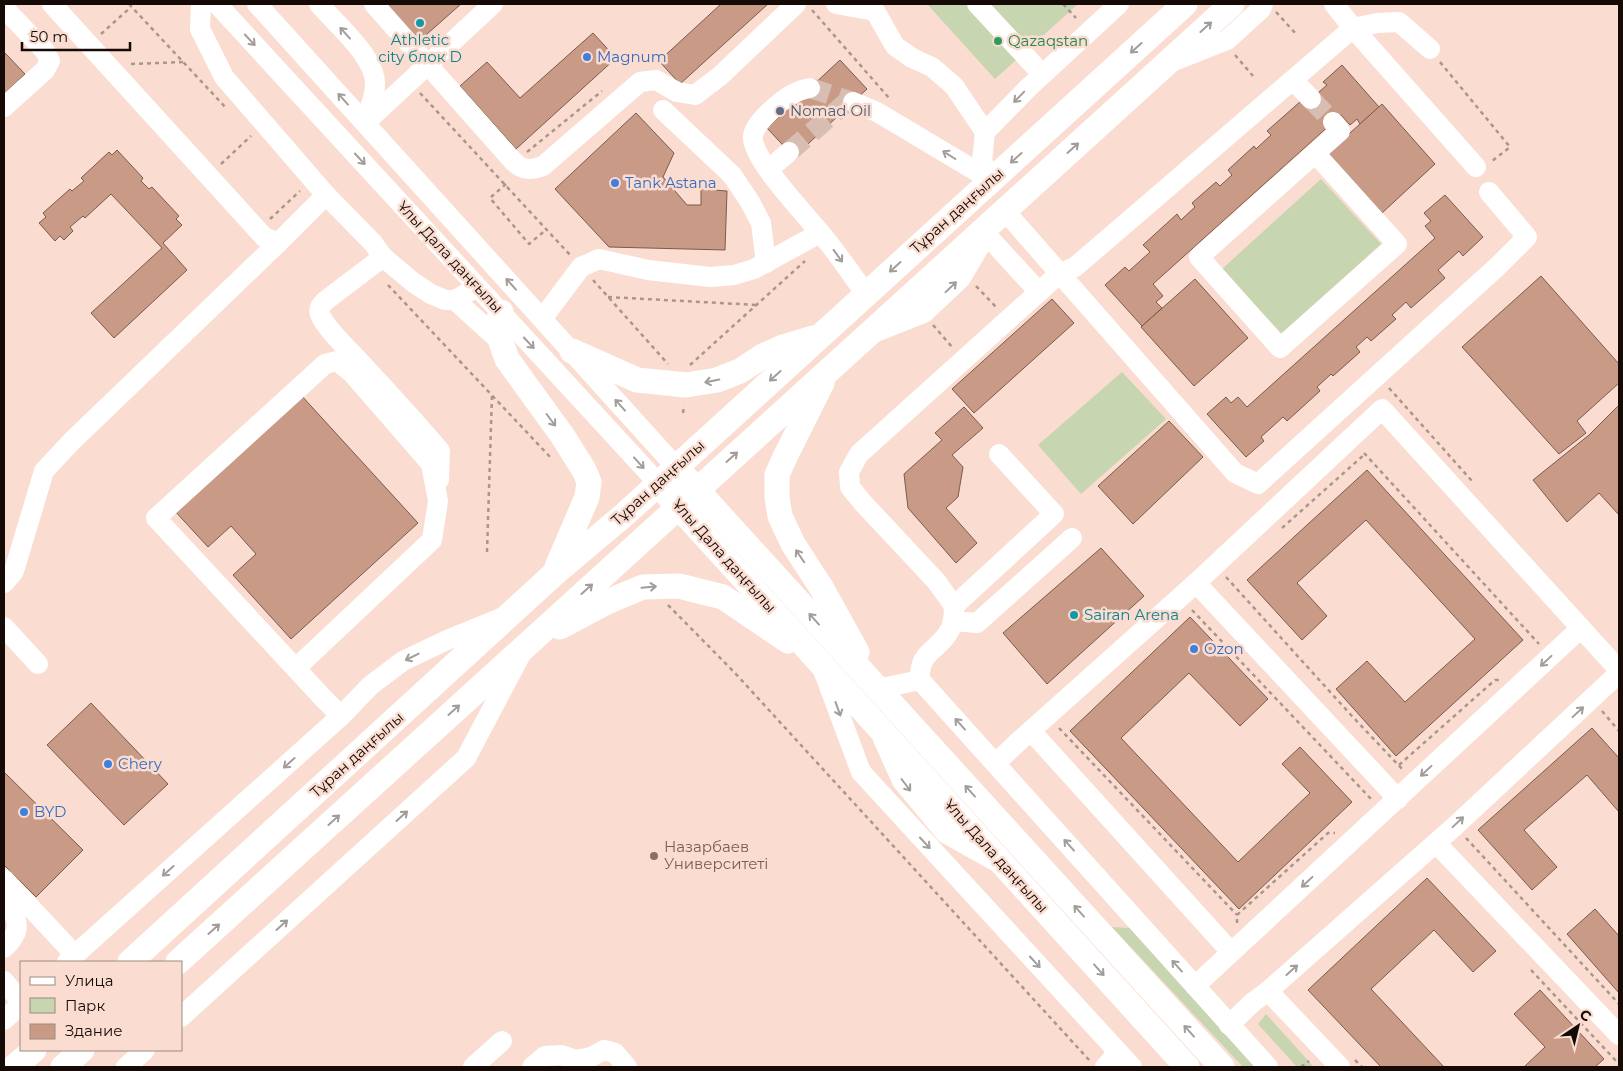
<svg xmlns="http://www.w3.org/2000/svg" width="1623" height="1071" font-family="Montserrat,sans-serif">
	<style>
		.green { fill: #c8d5b1 }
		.building { fill: #c99b87; stroke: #795b4d }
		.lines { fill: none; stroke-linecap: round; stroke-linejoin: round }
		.minor-tunnel { stroke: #d8bdb2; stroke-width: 20; stroke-dasharray: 20 10; stroke-linecap: butt }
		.path { stroke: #ac958b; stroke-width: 2.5; stroke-dasharray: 4 4; stroke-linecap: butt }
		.minor { stroke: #fff; stroke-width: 20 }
		.major { stroke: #fff; stroke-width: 25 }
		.oneway { stroke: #a19d9b }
		.culture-dot { fill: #0f9aa8; stroke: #faddd0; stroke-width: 2 }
		.leisure-dot { fill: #2e9e5b; stroke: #faddd0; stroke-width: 2 }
		.shop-dot { fill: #3f7fe0; stroke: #faddd0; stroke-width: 2 }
		.service-dot { fill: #5c6f8a; stroke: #faddd0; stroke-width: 2 }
		.education-dot { fill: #8d6e63; stroke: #faddd0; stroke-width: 2 }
		.labels { text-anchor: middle; stroke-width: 5; stroke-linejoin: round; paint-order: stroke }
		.culture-label { font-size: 15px; fill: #0d838f; stroke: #faddd0 }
		.leisure-label { font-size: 15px; fill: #27864d; stroke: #faddd0; text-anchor: start }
		.shop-label { font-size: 15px; fill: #366cbe; stroke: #faddd0; text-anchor: start }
		.service-label { font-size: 15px; fill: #4e5e75; stroke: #faddd0; text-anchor: start }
		.street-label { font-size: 15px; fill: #150a06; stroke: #faddd0 }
		.education-label { font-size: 15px; fill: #785e54; stroke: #faddd0; text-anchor: start }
	</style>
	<rect width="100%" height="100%" fill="#faddd0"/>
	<!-- green -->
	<g class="green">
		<polygon points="927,4 1078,4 995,79"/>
		<polygon points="1321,179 1381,244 1282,334 1222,269"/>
		<polygon points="1122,372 1166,419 1081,494 1038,445"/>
		<polygon points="1112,927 1130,928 1259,1067 1243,1067"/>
		<polygon points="1266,1014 1314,1067 1297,1067 1258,1024"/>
	</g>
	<!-- building -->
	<g class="building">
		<polygon points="384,4 461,4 418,42"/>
		<polygon points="721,4 768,4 680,84 659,61"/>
		<polygon points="593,33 616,58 516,149 460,86 487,62 520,98"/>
		<polygon points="4,52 25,74 4,94"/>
		<polygon points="840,60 867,89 794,157 767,128"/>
		<polygon points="1342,65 1379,107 1360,124 1357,119 1350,125 1341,115 1153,284 1163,296 1156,302 1162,308 1142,326 1105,285 1125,267 1129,271 1150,252 1143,245 1177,214 1181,220 1195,207 1192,203 1216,182 1220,186 1232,175 1228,170 1254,146 1256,149 1271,135 1267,131 1301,101 1304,105 1327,85 1323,82"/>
		<polygon points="1382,104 1435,164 1382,213 1328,153"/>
		<polygon points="636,113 674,153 663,177 687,205 701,205 701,189 727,191 725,250 609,247 555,189"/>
		<polygon points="117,150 143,178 141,181 149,189 152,187 179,216 176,219 182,225 163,243 187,270 114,338 91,313 162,248 111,194 85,218 83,216 70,227 73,231 64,240 60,236 55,241 39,223 46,217 43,213 70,189 72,191 84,181 81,178 109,152 112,155"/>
		<polygon points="1445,195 1483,237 1463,256 1459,251 1438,270 1445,278 1411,308 1406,302 1392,315 1396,319 1371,341 1367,337 1356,347 1360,352 1333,376 1331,374 1317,387 1320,391 1287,421 1283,417 1261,437 1264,441 1246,457 1207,414 1226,397 1231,403 1238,397 1247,407 1435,238 1425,226 1431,221 1424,213"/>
		<polygon points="1541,276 1619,364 1619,383 1577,421 1586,433 1559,454 1462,347"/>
		<polygon points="1195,279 1248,338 1194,386 1141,327"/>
		<polygon points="1052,299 1074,323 974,413 952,389"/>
		<polygon points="300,394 418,523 291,639 233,575 256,554 231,526 208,547 173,509"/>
		<polygon points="1619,405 1619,515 1599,493 1567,522 1533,480 1589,435"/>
		<polygon points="964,407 983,428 952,455 963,467 958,497 946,508 977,543 956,563 908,508 904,474 942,440 935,433"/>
		<polygon points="1169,421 1203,457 1133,524 1098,486"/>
		<polygon points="1367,470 1523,640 1396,756 1336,689 1367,661 1405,702 1475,639 1366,520 1297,583 1327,616 1302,640 1247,580"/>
		<polygon points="1101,548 1144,596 1047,684 1003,633"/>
		<polygon points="1190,617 1268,699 1240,726 1189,673 1121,738 1238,862 1310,793 1282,764 1300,747 1352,802 1239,909 1070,731"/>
		<polygon points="91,703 168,784 124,825 47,745"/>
		<polygon points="1592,728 1619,758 1619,812 1587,775 1524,830 1557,867 1532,890 1478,830"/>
		<polygon points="5,773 83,850 36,897 4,865 4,775"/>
		<polygon points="1427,878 1496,951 1473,972 1434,930 1371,989 1444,1067 1381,1067 1308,990"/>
		<polygon points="1595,909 1619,936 1619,993 1567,934"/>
		<polygon points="1540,990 1604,1059 1595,1067 1524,1067 1545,1047 1514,1014"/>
	</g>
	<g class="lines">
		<!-- minor-tunnel -->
		<g class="minor-tunnel">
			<polyline points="810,88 853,102"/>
			<polyline points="1311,99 1333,122"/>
			<polyline points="789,152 849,100"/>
		</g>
		<!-- path -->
		<g class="path">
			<polyline points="129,4 227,109"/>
			<polyline points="1063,4 1076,18"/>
			<polyline points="812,10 889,98"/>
			<polyline points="1276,12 1297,35"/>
			<polyline points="101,34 131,7"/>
			<polyline points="1235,55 1253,76"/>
			<polyline points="1440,62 1510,147 1491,162"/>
			<polyline points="131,64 185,62"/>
			<polyline points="420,93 571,256"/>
			<polyline points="527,152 602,91"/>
			<polyline points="221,164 251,136"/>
			<polyline points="506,184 490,198 529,244 547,229"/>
			<polyline points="270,219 300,191"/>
			<polyline points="593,280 668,364"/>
			<polyline points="388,285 552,459"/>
			<polyline points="976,286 996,307"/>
			<polyline points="608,297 757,305"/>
			<polyline points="933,325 952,347"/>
			<polyline points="690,365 805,261"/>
			<polyline points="1389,388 1472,481"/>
			<polyline points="683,413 684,405"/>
			<polyline points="1364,453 1539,644"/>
			<polyline points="1282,528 1365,454"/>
			<polyline points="487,552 492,395"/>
			<polyline points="1226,577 1351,715 1403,770"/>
			<polyline points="668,605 735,673 1090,1061"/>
			<polyline points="1192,610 1372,800"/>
			<polyline points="1602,711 1619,731"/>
			<polyline points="1059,728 1237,915"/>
			<polyline points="1399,765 1495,680 1500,680"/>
			<polyline points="1466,838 1619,1004"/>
			<polyline points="1237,923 1237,915 1328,833 1335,833"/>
			<polyline points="1531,970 1619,1064"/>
			<polyline points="1355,1060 1362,1067"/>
			<polyline points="1301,1067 1309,1061"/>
		</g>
		<!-- minor -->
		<g class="minor">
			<polyline points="52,4 264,237 278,243 326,195"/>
			<polyline points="201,4 200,29 224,77 326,195 373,243 383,257 414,283 431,294 445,300 455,300 477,287"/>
			<polyline points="217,4 658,483"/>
			<polyline points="257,4 676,467"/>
			<path d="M319 4C336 24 376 57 375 85 375 97 368 112 365 123"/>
			<path d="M374 4 514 162C523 171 532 170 543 166L640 82 656 80 677 92 695 95 720 76 796 4"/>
			<polyline points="836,4 875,11 895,46 912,58 932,67 954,86 985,132"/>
			<polyline points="977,4 1042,74"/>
			<polyline points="4,8 45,51 50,61 45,70 4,107"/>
			<polyline points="1430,49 1399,22 1377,23 1353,28 1476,167"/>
			<polyline points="1174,61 1227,40 1261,9 1263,4"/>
			<polyline points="1293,80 1311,99"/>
			<path d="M810 88C805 89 800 90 795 93 783 99 755 121 753 136 750 159 812 221 827 241 841 258 853 277 866 294"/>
			<polyline points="853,102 877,112 991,180"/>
			<polyline points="663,110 732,175 750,202 761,223 766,263"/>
			<polyline points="365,123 493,4"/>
			<polyline points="1315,153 1397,244 1280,348 1199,257 1340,131 1333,122"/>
			<polyline points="769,169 789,152"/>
			<polyline points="991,180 982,161 985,132 1028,88 1119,4"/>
			<polyline points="1004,210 1235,473 1258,484 1498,266 1527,237 1489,192"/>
			<polyline points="982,230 1039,292"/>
			<path d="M383 257 325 301C321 305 318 308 320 314 324 327 350 351 360 362 387 391 414 420 440 451L439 480"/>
			<polyline points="455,300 501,342"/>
			<polyline points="542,319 581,267 599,259 648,270 710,277 734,275 754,269 820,233"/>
			<polyline points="876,332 924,313 961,278 988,232"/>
			<polyline points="4,583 14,571 44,471 71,442 278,243"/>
			<polyline points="1196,583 1398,799"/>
			<polyline points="954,606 936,581 863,503 850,487 849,472 859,454 1060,273 1075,267 1353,28 1334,4"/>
			<polyline points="954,621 977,623 1072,538"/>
			<polyline points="4,627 38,664"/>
			<polyline points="296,668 432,540 438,501 431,464 352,373 337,361 325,364 156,518 323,698 341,716"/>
			<polyline points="823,670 861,772 1132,1067"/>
			<path d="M920 680C919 651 935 653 948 633 954 625 954 615 954 606L1054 514 999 454"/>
			<polyline points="877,689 920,680 1268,1067"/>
			<polyline points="1031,731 1231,952"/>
			<polyline points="883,739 902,781 945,833 995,861"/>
			<polyline points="996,763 1018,742 1196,583 1382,409 1619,670"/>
			<polyline points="1436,843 1619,1035"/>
			<polyline points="4,879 75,955"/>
			<path d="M4 903 10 905C20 924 20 933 4 948"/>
			<polyline points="67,962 341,716 371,685 403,661 447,640 501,618"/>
			<polyline points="4,981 21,1002"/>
			<polyline points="1195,986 1581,628"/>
			<polyline points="1268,991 1340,1067"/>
			<polyline points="181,1017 466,758 520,656"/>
			<polyline points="4,1020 21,1004"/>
			<polyline points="1229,1025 1253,1002 1268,991 1455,826 1619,673"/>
			<polyline points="126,1067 145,1050"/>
			<polyline points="473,1067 502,1041"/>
			<polyline points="532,1067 545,1056 561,1055 576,1060 591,1057 604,1050 615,1053 627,1067"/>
			<polyline points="1105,1067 1118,1052"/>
		</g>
		<!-- major -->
		<g class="major">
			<polyline points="501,312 498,323 501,342 507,359 562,435 584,470 589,482 587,497 557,567"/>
			<polyline points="572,351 637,380 686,385 717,380 740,371 763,356 783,347 813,338"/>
			<polyline points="822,383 784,459 777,475 777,497 780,516 793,544 821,587 857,652"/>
			<polyline points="686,478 1222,1067"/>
			<polyline points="666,493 1187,1067"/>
			<polyline points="560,627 607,602 643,587 679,586 723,597 788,641"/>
			<polyline points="130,962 554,574 624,515 1185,4"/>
			<polyline points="178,962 1232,4"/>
			<polyline points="14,1067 34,1050"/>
			<polyline points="63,1067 82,1050"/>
		</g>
	</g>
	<!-- one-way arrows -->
	<defs><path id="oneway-shaft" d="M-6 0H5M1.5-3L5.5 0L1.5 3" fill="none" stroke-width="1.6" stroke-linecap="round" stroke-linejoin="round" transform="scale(1.25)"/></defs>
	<g class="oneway">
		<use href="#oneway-shaft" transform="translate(1206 27) rotate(-42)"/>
		<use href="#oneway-shaft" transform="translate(345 33) rotate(-132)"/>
		<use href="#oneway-shaft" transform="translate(250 40) rotate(47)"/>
		<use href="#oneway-shaft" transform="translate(1136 48) rotate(138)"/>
		<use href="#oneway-shaft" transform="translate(1019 97) rotate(134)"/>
		<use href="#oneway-shaft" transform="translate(343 99) rotate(-132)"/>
		<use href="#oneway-shaft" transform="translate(1073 148) rotate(-42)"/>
		<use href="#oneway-shaft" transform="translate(949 155) rotate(-148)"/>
		<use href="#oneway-shaft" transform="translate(1016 158) rotate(138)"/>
		<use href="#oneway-shaft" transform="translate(360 159) rotate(47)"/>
		<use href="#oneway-shaft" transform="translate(838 256) rotate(54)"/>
		<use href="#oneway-shaft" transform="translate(895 267) rotate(138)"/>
		<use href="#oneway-shaft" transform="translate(511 284) rotate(-132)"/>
		<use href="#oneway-shaft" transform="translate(951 287) rotate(-43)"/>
		<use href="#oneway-shaft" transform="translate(529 343) rotate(47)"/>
		<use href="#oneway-shaft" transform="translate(775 376) rotate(138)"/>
		<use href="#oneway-shaft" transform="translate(712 381) rotate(168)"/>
		<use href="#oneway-shaft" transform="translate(620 405) rotate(-132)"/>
		<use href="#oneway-shaft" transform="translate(551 420) rotate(53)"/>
		<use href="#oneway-shaft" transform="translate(732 457) rotate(-42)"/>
		<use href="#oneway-shaft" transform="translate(639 463) rotate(48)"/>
		<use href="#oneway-shaft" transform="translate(800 556) rotate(-124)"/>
		<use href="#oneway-shaft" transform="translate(649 587) rotate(-5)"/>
		<use href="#oneway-shaft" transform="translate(587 589) rotate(-42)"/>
		<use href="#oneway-shaft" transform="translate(814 619) rotate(-132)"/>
		<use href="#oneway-shaft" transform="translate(412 657) rotate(154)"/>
		<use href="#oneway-shaft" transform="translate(1546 661) rotate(137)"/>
		<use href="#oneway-shaft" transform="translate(838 709) rotate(70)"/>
		<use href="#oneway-shaft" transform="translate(454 710) rotate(-42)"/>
		<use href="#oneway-shaft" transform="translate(1578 712) rotate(-43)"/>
		<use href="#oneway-shaft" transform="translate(960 724) rotate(-132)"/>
		<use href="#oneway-shaft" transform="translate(289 763) rotate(138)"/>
		<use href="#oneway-shaft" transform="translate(1426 771) rotate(137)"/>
		<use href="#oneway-shaft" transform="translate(906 785) rotate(53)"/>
		<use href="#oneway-shaft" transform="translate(970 791) rotate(-132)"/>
		<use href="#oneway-shaft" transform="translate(402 816) rotate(-42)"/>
		<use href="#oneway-shaft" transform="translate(334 820) rotate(-42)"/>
		<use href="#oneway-shaft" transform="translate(1458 822) rotate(-43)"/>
		<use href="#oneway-shaft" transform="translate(925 843) rotate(47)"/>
		<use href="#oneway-shaft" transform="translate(1069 845) rotate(-132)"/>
		<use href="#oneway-shaft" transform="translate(168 871) rotate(138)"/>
		<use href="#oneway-shaft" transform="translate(1307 882) rotate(137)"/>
		<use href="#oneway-shaft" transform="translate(1079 911) rotate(-132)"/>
		<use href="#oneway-shaft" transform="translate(282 925) rotate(-42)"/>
		<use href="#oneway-shaft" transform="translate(214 929) rotate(-42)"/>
		<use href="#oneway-shaft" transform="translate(1035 962) rotate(47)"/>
		<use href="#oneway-shaft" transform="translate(1177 966) rotate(-132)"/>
		<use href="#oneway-shaft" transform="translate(1099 970) rotate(48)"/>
		<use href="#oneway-shaft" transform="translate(1292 970) rotate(-42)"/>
		<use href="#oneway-shaft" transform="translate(1189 1031) rotate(-132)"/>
	</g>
	<!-- markers -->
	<g class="culture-dot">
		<circle cx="420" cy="23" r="5"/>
		<circle cx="1074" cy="615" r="5"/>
	</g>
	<circle class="leisure-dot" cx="998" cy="41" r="5"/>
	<g class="shop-dot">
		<circle cx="587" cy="57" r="5"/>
		<circle cx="615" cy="183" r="5"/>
		<circle cx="1194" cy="649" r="5"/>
		<circle cx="108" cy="764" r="5"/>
		<circle cx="24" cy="812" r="5"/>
	</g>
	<circle class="service-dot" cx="780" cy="111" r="5"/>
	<circle class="education-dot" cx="654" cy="856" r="5"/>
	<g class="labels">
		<!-- culture labels -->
		<g class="culture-label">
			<text x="420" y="45">Athletic<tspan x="420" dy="17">city блок D</tspan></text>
			<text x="1084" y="620" text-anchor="start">Sairan Arena</text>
		</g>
		<!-- leisure labels -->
		<g class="leisure-label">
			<text x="1008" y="46">Qazaqstan</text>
		</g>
		<!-- shop labels -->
		<g class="shop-label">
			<text x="597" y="62">Magnum</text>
			<text x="625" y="188">Tank Astana</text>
			<text x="1204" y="654">Ozon</text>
			<text x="118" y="769">Chery</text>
			<text x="34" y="817">BYD</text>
		</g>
		<!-- service labels -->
		<g class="service-label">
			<text x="790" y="116">Nomad Oil</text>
		</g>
		<!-- street labels -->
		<g class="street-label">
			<text transform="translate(957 211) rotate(-42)" y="5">Тұран даңғылы</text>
			<text transform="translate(450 257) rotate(47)" y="5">Ұлы Дала даңғылы</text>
			<text transform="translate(658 483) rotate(-42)" y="5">Тұран даңғылы</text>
			<text transform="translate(724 556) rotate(48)" y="5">Ұлы Дала даңғылы</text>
			<text transform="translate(357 755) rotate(-42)" y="5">Тұран даңғылы</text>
			<text transform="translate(996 856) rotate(48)" y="5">Ұлы Дала даңғылы</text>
		</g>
		<!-- education labels -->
		<g class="education-label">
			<text x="664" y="852">Назарбаев<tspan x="664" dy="17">Университеті</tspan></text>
		</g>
	</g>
	<!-- border -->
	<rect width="1623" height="1071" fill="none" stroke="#150a06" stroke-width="10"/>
	<!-- legend -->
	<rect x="20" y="961" width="162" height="90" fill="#faddd0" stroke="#9e897f"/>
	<rect x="30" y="977" width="25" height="8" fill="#ffffff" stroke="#9e897f"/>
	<text x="65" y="986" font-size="15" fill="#150a06">Улица</text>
	<rect x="30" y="998" width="25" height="15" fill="#c8d5b1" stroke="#9e897f"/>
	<text x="65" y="1011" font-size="15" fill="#150a06">Парк</text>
	<rect x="30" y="1024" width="25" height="15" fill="#c99b87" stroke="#9e897f"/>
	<text x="65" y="1036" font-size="15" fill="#150a06">Здание</text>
	<!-- north arrow -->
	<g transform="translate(1578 1026) rotate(35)" stroke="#faddd0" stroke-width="4" paint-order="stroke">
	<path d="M0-4L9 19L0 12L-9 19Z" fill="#150a06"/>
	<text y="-8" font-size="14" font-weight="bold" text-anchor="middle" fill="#150a06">С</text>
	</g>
	<!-- scale -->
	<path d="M22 42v8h108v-8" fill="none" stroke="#150a06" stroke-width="2.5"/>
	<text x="30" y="42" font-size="15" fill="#150a06" stroke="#faddd0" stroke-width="4" paint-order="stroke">50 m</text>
</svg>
